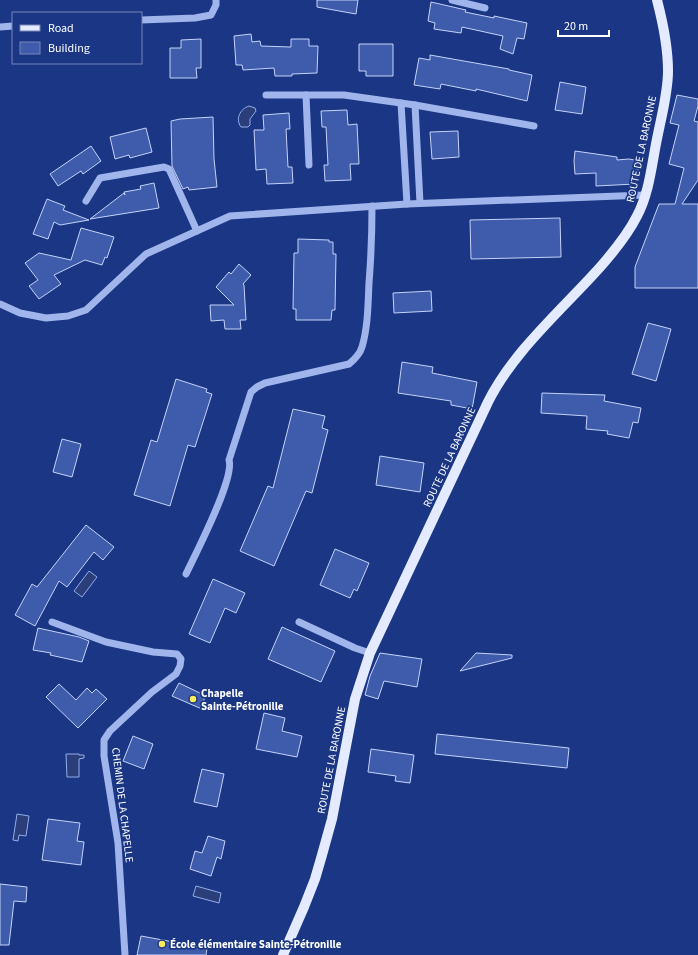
<svg xmlns="http://www.w3.org/2000/svg" width="698" height="955" font-family="'Source Sans 3',sans-serif">
	<style>
		.water { fill: #2a3f79; stroke: #93aded }
		.building { fill: #3e5cab; stroke: #c5d3f8 }
		.lines { fill: none; stroke-linecap: round; stroke-linejoin: round }
		.minor { stroke: #a0b5eb; stroke-width: 7 }
		.major { stroke: #e4eaff; stroke-width: 10 }
		.poi-dot { fill: #fdea5c; stroke: #1a3684; stroke-width: 1.5 }
		.labels { text-anchor: middle; stroke-width: 3.5; stroke-linejoin: round; paint-order: stroke }
		.street-label { font-size: 11px; fill: #fff; stroke: #1a3684 }
		.poi-label { font-size: 11px; font-weight: bold; fill: #fff; stroke: #1a3684; text-anchor: start }
	</style>
	<rect width="100%" height="100%" fill="#1a3684"/>
	<!-- water -->
	<g class="water">
		<path d="M249 106 255 108 256 111 250 119V125L248 127H241C235 119 240 109 249 106Z"/>
		<polygon points="89,571 97,577 82,597 74,591"/>
		<polygon points="66,754 79,754 79,755 84,755 84,758 79,759 79,777 67,777"/>
		<polygon points="17,814 29,816 26,836 19,835 18,841 13,840"/>
		<polygon points="196,886 221,893 219,903 193,896"/>
	</g>
	<!-- building -->
	<g class="building">
		<polygon points="317,0 358,0 356,14 317,7"/>
		<polygon points="431,2 466,10 465,12 494,18 494,16 527,23 524,39 517,38 513,54 500,49 503,36 462,27 461,33 434,29 435,23 428,21"/>
		<polygon points="251,34 252,42 260,41 261,46 291,47 291,39 309,39 309,46 318,46 317,73 292,74 292,76 275,76 274,68 243,70 242,65 236,65 234,36"/>
		<polygon points="201,39 201,68 196,68 197,78 170,78 170,48 181,48 181,40"/>
		<polygon points="359,44 393,44 393,76 366,76 366,71 359,71"/>
		<polygon points="430,55 509,69 509,70 532,75 527,101 476,89 476,91 441,84 440,89 414,85 419,58 430,60"/>
		<polygon points="560,82 586,87 582,114 555,110"/>
		<polygon points="677,95 698,99 698,106 694,121 698,122 698,180 682,204 698,204 698,288 635,288 635,267 659,204 675,204 684,168 669,164 679,125 670,123"/>
		<polygon points="347,110 348,125 357,124 359,164 350,164 351,180 325,181 324,165 328,165 326,127 322,127 321,111"/>
		<polygon points="289,113 290,129 286,129 288,167 292,167 293,183 267,184 266,169 256,170 254,130 264,130 263,115"/>
		<polygon points="213,117 214,159 217,187 189,190 188,187 183,189 172,166 171,121 180,119"/>
		<polygon points="146,128 152,152 130,158 129,155 115,159 110,137"/>
		<polygon points="458,131 459,157 432,159 430,132"/>
		<polygon points="91,146 101,161 83,174 81,171 58,186 50,174"/>
		<polygon points="575,151 617,157 617,160 629,159 640,161 635,184 596,186 596,173 575,174 574,161"/>
		<polygon points="154,183 159,208 90,219 124,193 125,195 124,192 141,189 140,186"/>
		<polygon points="47,199 65,206 63,210 89,220 60,225 54,222 48,239 33,234"/>
		<polygon points="560,218 561,257 471,259 470,220"/>
		<polygon points="81,228 114,237 107,258 105,257 102,265 85,260 54,275 61,284 39,299 29,286 38,280 25,263 39,253 71,260"/>
		<polygon points="298,239 329,240 329,242 333,242 333,254 336,254 335,310 332,310 331,320 296,320 296,309 293,309 294,253 298,253"/>
		<polygon points="239,264 251,275 243,284 244,285 246,320 240,320 241,329 225,329 224,320 211,321 210,305 234,305 216,287 229,272 231,274"/>
		<polygon points="431,291 432,311 394,313 393,293"/>
		<polygon points="648,323 671,329 656,381 632,374"/>
		<polygon points="402,362 433,367 432,373 477,382 472,409 451,405 451,401 398,393"/>
		<polygon points="176,379 207,389 206,392 212,394 195,447 188,445 170,506 134,495 151,440 157,442"/>
		<polygon points="542,393 605,395 604,401 641,408 638,423 633,422 629,438 607,434 608,431 586,429 587,416 541,413"/>
		<polygon points="293,409 325,416 322,428 328,430 312,493 306,491 274,566 240,551 268,486 273,488"/>
		<polygon points="62,439 81,444 72,477 53,472"/>
		<polygon points="380,456 424,463 420,492 376,485"/>
		<polygon points="86,525 114,547 103,560 94,552 67,587 59,581 35,626 15,615 32,584 37,587"/>
		<polygon points="335,549 369,563 357,591 354,589 350,598 320,585"/>
		<polygon points="213,579 245,593 236,613 225,608 210,643 189,634"/>
		<polygon points="282,627 335,651 321,682 268,659"/>
		<polygon points="38,628 79,637 89,641 82,662 50,655 51,653 33,650"/>
		<polygon points="380,653 422,659 417,687 384,681 378,699 365,695 370,676"/>
		<polygon points="476,653 512,655 512,658 460,671"/>
		<polygon points="179,683 204,695 204,710 172,696"/>
		<polygon points="59,684 76,700 87,688 92,693 96,689 107,699 78,728 46,697"/>
		<polygon points="264,713 285,718 282,731 302,736 297,757 256,749"/>
		<polygon points="437,734 569,748 567,768 435,754"/>
		<polygon points="133,736 153,744 144,769 123,761"/>
		<polygon points="371,749 414,755 410,783 395,781 396,776 368,772"/>
		<polygon points="202,769 224,774 217,807 194,802"/>
		<polygon points="48,819 80,823 77,841 84,842 81,865 42,860"/>
		<polygon points="208,836 225,841 221,859 217,857 211,876 190,869 195,851 202,853"/>
		<polygon points="0,884 27,887 26,902 14,901 9,945 0,945"/>
		<polygon points="141,936 207,948 206,955 137,955"/>
	</g>
	<g class="lines">
		<!-- minor -->
		<g class="minor">
			<polyline points="452,0 485,8"/>
			<polyline points="141,20 195,18 211,15 216,5 216,0"/>
			<polyline points="0,27 13,26"/>
			<polyline points="266,95 344,95 415,105 534,126"/>
			<polyline points="306,95 309,165"/>
			<polyline points="401,103 407,204"/>
			<polyline points="415,105 420,203"/>
			<polyline points="86,201 100,178 164,167 169,169 197,231"/>
			<polyline points="0,304 20,313 46,318 68,316 86,310 146,254 230,216 407,204 645,195"/>
			<path d="M186 574C196 553 235 478 229 460L251 392 257 387 265 383 349 364C355 359 360 354 362 347 368 327 368 304 369 283 371 258 372 232 372 206"/>
			<polyline points="52,622 106,642 153,652 177,654 181,659 180,666 176,674 152,692 110,731 104,740 104,756 118,843 125,955"/>
			<polyline points="299,622 355,648 370,653"/>
		</g>
		<!-- major -->
		<path class="major" d="M283 955 304 907 315 879 322 855 332 819 355 699 370 653 488 402C514 350 564 308 602 265 615 250 628 234 637 216 650 192 652 161 658 134 662 114 668 92 668 71 668 47 663 23 657 0"/>
	</g>
	<!-- markers -->
	<g class="poi-dot">
		<circle cx="193" cy="699" r="4"/>
		<circle cx="162" cy="944" r="4"/>
	</g>
	<g class="labels">
		<!-- street labels -->
		<g class="street-label">
			<text transform="translate(641 149) rotate(-78)" y="4">ROUTE DE LA BARONNE</text>
			<text transform="translate(449 457) rotate(-65)" y="4">ROUTE DE LA BARONNE</text>
			<text transform="translate(331 760) rotate(-79)" y="4">ROUTE DE LA BARONNE</text>
			<text transform="translate(123 805) rotate(83)" y="4">CHEMIN DE LA CHAPELLE</text>
		</g>
		<!-- poi labels -->
		<g class="poi-label">
			<text x="201" y="697">Chapelle<tspan x="201" dy="13">Sainte-Pétronille</tspan></text>
			<text x="170" y="948">École élémentaire Sainte-Pétronille</text>
		</g>
	</g>
	<!-- legend -->
	<rect x="12" y="12" width="130" height="52" fill="#1a3684" stroke="#7686b5"/>
	<rect x="20" y="25" width="20" height="6" fill="#e4eaff" stroke="#7686b5"/>
	<text x="48" y="32" font-size="12" fill="#ffffff">Road</text>
	<rect x="20" y="42" width="20" height="12" fill="#3e5cab" stroke="#7686b5"/>
	<text x="48" y="52" font-size="12" fill="#ffffff">Building</text>
	<!-- scale -->
	<path d="M558 30v6h51v-6" fill="none" stroke="#ffffff" stroke-width="2"/>
	<text x="564" y="30" font-size="12" fill="#ffffff" stroke="#1a3684" stroke-width="3" paint-order="stroke">20 m</text>
</svg>
